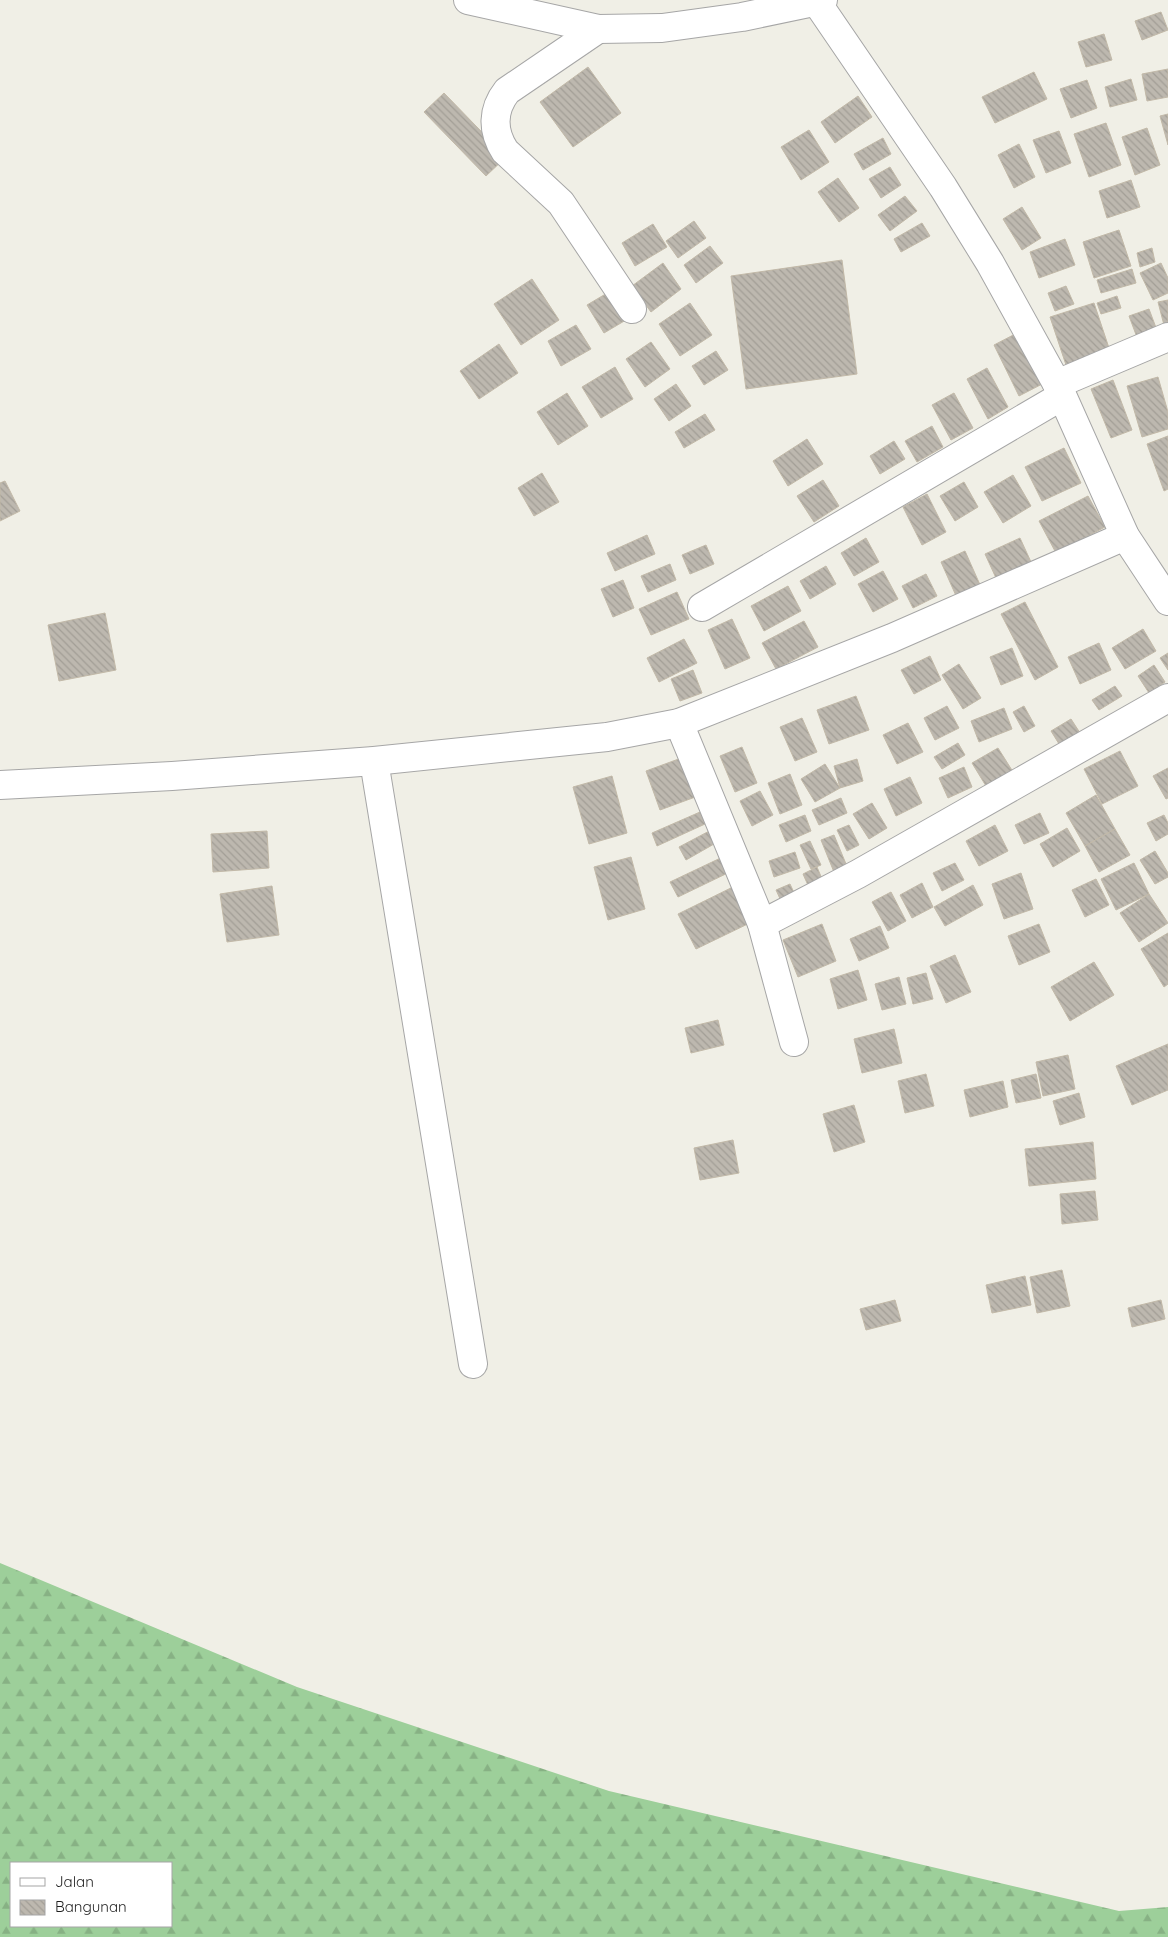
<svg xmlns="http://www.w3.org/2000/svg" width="1168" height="1937" font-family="Quicksand,sans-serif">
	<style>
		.forest { fill: url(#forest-firs); fill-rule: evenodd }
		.building { fill: url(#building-back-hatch); stroke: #c2b9a8 }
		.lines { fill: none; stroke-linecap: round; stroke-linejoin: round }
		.minor-casing { stroke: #a6a6a6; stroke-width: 30 }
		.minor { stroke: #fff; stroke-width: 28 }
	</style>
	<defs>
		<pattern id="forest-firs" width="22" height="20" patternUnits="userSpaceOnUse" patternTransform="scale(1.25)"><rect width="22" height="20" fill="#9dcf9a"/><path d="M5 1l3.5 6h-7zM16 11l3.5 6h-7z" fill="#87b184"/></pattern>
		<pattern id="building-back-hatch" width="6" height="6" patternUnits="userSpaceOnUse" patternTransform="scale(1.25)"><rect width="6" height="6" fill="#bdb8af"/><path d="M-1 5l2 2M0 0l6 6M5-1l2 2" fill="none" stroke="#a29e96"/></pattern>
	</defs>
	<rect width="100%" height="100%" fill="#f0efe6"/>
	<!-- forest -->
	<path class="forest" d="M0 1563 297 1687 609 1791 1119 1911 1168 1907V1937H0ZM11 1863H171V1926H11Z"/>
	<!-- building -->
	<g class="building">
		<polygon points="1161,12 1168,30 1142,40 1135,21"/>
		<polygon points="1104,34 1112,60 1086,67 1078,42"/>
		<polygon points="588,67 621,113 573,147 540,102"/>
		<polygon points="1168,69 1168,97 1147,101 1142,74"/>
		<polygon points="1034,72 1047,99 995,123 982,97"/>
		<polygon points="1131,79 1137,100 1110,107 1105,87"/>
		<polygon points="1087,80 1097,108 1071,118 1060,89"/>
		<polygon points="444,93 506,157 486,176 424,112"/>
		<polygon points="858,96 872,117 835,143 821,122"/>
		<polygon points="1168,114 1168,145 1160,116"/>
		<polygon points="1106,123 1121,165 1089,177 1074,134"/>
		<polygon points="1147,128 1160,165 1135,175 1122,137"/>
		<polygon points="809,130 829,162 801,180 781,147"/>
		<polygon points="1059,131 1071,163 1046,173 1033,140"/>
		<polygon points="883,138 891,154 863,170 854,154"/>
		<polygon points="1019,144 1035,177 1014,188 998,155"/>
		<polygon points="890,167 901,185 881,198 869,179"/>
		<polygon points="838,178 859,208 839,222 818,192"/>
		<polygon points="1131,180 1140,207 1107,218 1099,191"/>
		<polygon points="905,196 917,211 890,231 878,215"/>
		<polygon points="1022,207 1041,238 1022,250 1003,219"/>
		<polygon points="694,221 706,238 678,258 666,241"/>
		<polygon points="922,223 930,236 901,252 894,239"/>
		<polygon points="653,224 667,247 635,266 622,243"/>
		<polygon points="1119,230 1131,266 1094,278 1083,242"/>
		<polygon points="1065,239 1075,265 1039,278 1030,252"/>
		<polygon points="710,246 723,263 696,283 684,265"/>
		<polygon points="1152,248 1155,262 1140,267 1137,253"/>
		<polygon points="842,260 857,374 746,389 731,276"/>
		<polygon points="663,263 681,289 651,312 632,286"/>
		<polygon points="1161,263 1168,278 1168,293 1153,300 1140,273"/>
		<polygon points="1132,269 1136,283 1101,293 1097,280"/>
		<polygon points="532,279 559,320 521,345 494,304"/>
		<polygon points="1066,286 1074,304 1055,311 1048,293"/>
		<polygon points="614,289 631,317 604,333 587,305"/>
		<polygon points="1117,296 1121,308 1101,314 1097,303"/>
		<polygon points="1168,300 1168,328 1165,329 1158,302"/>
		<polygon points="690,303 712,335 680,356 659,324"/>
		<polygon points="1094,303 1110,351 1066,365 1050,317"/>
		<polygon points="1149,309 1158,333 1138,340 1129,316"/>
		<polygon points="576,325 591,349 561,366 548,341"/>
		<polygon points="1021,331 1046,382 1019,396 994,345"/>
		<polygon points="651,342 670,369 645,387 626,359"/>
		<polygon points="499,344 518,373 479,399 460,371"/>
		<polygon points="716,351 728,370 704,385 692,366"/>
		<polygon points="615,367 633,399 601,418 582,387"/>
		<polygon points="987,368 1008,407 988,419 967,379"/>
		<polygon points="1158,377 1168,412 1168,429 1142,437 1127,386"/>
		<polygon points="1113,380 1132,430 1111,438 1091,389"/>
		<polygon points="676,384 691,406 669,421 654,399"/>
		<polygon points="567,393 588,426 558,445 537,412"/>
		<polygon points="954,393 973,428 951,440 932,405"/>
		<polygon points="705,414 715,430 684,448 675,432"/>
		<polygon points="932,426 943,447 917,462 905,441"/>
		<polygon points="1168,436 1168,489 1164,491 1147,444"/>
		<polygon points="807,439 823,464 788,486 773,461"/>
		<polygon points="894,441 905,459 880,474 870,456"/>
		<polygon points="1064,448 1081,483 1042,501 1025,467"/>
		<polygon points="542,473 559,502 534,516 518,488"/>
		<polygon points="1013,475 1031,506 1003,523 984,492"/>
		<polygon points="823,480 839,506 814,522 797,496"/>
		<polygon points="5,481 20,511 0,521 0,483"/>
		<polygon points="964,482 978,507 955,521 940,496"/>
		<polygon points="927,494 946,532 922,545 903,507"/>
		<polygon points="1088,496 1105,527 1056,553 1039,521"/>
		<polygon points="647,535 655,554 615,571 607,553"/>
		<polygon points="866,538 879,562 854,576 841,553"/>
		<polygon points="1020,538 1031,562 996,578 985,554"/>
		<polygon points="706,545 714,564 690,574 682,555"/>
		<polygon points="965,551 981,587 957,598 941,562"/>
		<polygon points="670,564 676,580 648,592 641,576"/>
		<polygon points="826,566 836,584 810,599 800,581"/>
		<polygon points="883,571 898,599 873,612 858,584"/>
		<polygon points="926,574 937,596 913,608 902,586"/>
		<polygon points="623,580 634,608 613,617 601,589"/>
		<polygon points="788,586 801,611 764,631 751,606"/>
		<polygon points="677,592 689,619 651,635 639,609"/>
		<polygon points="1025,602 1058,667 1035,680 1001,614"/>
		<polygon points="105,613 116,670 59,681 48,625"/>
		<polygon points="732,619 750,658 725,669 708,630"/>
		<polygon points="804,621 818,647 776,669 762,643"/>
		<polygon points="1143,629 1156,651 1125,669 1112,648"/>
		<polygon points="684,639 697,663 659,682 647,658"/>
		<polygon points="1099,643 1111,670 1080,684 1068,657"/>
		<polygon points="1012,648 1023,676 1001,685 990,657"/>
		<polygon points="1168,653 1168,670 1160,658"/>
		<polygon points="930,656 941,680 914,694 901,670"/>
		<polygon points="959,664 981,698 963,709 942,675"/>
		<polygon points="1154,665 1165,682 1149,693 1138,676"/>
		<polygon points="693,670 702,693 680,701 671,679"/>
		<polygon points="1115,686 1122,696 1099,710 1092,700"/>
		<polygon points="856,696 869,730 829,744 817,710"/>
		<polygon points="947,706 959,728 935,740 924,718"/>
		<polygon points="1024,706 1035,726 1024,732 1013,712"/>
		<polygon points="1004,708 1012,729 979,742 971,721"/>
		<polygon points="802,718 817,752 795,761 780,727"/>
		<polygon points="1071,719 1084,739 1064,752 1051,731"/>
		<polygon points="908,723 923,752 897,764 883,735"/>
		<polygon points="958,743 965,755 942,769 934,757"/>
		<polygon points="742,747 757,783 735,792 720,756"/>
		<polygon points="998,748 1015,775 989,791 972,763"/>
		<polygon points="1120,751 1138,786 1102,804 1084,769"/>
		<polygon points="684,757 698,796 660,810 646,771"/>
		<polygon points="857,759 863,781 840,788 834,766"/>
		<polygon points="825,764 840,788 815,802 801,779"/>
		<polygon points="964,767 972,787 948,798 939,778"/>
		<polygon points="1168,768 1168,798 1166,799 1153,776"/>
		<polygon points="790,774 802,805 780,814 768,783"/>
		<polygon points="612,776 627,833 589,844 573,787"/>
		<polygon points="910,777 922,803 896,816 884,789"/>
		<polygon points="760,791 773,815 752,826 740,801"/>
		<polygon points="1096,795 1115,829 1085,846 1066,813"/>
		<polygon points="841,798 847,813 819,825 812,810"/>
		<polygon points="872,803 887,828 869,839 853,814"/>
		<polygon points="700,812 705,824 657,846 652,833"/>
		<polygon points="1040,813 1049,833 1024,844 1015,825"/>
		<polygon points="805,815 811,831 786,842 779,825"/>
		<polygon points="1164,815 1168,823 1168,834 1156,841 1147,823"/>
		<polygon points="849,825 859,845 847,851 837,830"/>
		<polygon points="995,825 1008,851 979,866 966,841"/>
		<polygon points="715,828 721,840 686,860 679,847"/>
		<polygon points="1067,828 1080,851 1053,867 1040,844"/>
		<polygon points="1115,829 1130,855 1099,872 1085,846"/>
		<polygon points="267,831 269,868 213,872 211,834"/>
		<polygon points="834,835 851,876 838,882 821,840"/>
		<polygon points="810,841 821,865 811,869 800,845"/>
		<polygon points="1155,851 1168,873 1168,877 1155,884 1140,860"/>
		<polygon points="795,852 800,868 774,877 769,861"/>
		<polygon points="729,854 736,869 678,897 670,882"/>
		<polygon points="631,857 645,909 608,920 594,867"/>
		<polygon points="955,863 964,880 942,891 933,873"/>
		<polygon points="1134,863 1149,894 1116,910 1101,879"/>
		<polygon points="817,867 825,886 811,892 803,874"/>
		<polygon points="1021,873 1033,909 1004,919 992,884"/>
		<polygon points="1096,879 1109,905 1085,917 1072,890"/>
		<polygon points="741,883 758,919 696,949 678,914"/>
		<polygon points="922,883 933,907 912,918 900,895"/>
		<polygon points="790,884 796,897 782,903 776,890"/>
		<polygon points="973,885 983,905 945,926 934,907"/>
		<polygon points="272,886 279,935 227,942 220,894"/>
		<polygon points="891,892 906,921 888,931 872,902"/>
		<polygon points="1149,894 1168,923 1139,942 1120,913"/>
		<polygon points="822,924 836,961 798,977 783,940"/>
		<polygon points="1039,924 1050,952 1019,965 1008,936"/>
		<polygon points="880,926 889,948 859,961 850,939"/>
		<polygon points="1168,933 1168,984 1164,987 1141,949"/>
		<polygon points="955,955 971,992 946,1003 930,966"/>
		<polygon points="1094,962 1114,995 1070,1021 1051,987"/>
		<polygon points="858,970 867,1000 838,1009 830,979"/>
		<polygon points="926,973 933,999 913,1004 907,978"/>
		<polygon points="899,977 906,1004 882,1010 875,984"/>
		<polygon points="718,1020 724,1045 691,1053 685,1028"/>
		<polygon points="894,1029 902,1063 862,1073 854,1039"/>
		<polygon points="1168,1044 1168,1090 1132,1105 1116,1066"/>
		<polygon points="1068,1055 1075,1089 1043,1096 1036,1062"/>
		<polygon points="926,1074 934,1106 905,1113 898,1081"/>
		<polygon points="1036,1074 1041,1098 1016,1103 1011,1080"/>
		<polygon points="1003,1081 1008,1107 970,1117 964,1090"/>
		<polygon points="1079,1093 1085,1117 1060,1125 1053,1101"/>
		<polygon points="854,1105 865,1142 834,1152 823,1114"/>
		<polygon points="733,1140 739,1173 700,1180 694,1148"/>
		<polygon points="1093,1142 1096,1179 1029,1186 1025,1149"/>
		<polygon points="1095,1191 1098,1220 1062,1224 1060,1194"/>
		<polygon points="1062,1270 1070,1306 1037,1313 1030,1277"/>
		<polygon points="1025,1276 1031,1305 992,1313 986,1285"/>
		<polygon points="895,1300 901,1321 866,1330 860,1309"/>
		<polygon points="1161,1300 1165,1319 1132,1327 1128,1308"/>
	</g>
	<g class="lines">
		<!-- minor casing -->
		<g class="minor-casing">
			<g id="minor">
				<polyline points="468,0 598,29 662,28 742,17 823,0"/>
				<polyline points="816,1 943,187 990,263 1057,384 1125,536 1168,601"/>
				<path d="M598 29 507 91C492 110 492 131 505 151L561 203 632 309"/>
				<polyline points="1057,384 1168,337"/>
				<polyline points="702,607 1062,396"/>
				<polyline points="679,723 762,924 794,1042"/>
				<polyline points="374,761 473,1364"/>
				<polyline points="0,785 172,776 374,761 607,737 679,723 892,638 1125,536"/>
				<polyline points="762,924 858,874 1168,698"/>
			</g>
		</g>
		<!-- minor -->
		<use href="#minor" class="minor"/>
	</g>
	<!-- legend -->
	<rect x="10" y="1862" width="162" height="65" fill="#ffffff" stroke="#a5a5a5"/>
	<rect x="20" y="1878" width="25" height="8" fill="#ffffff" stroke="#a5a5a5"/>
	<text x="55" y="1887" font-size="15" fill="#1f1f1f">Jalan</text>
	<rect x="20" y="1900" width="25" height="15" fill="url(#building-back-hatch)" stroke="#a5a5a5"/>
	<text x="55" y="1912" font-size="15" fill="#1f1f1f">Bangunan</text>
</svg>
